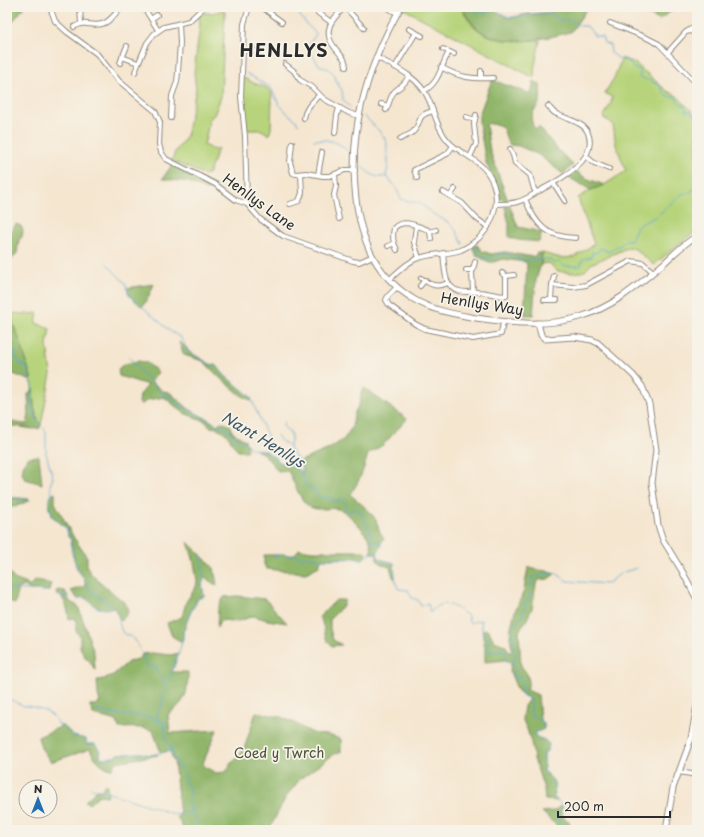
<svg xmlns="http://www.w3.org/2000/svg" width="704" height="837" font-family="'Playpen Sans',sans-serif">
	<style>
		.green { fill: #b7d47b; stroke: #718053 }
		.forest { fill: #91b66b; stroke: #5e704b }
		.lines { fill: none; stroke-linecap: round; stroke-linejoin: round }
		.stream { stroke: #59a5d2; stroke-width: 1 }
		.minor-casing { stroke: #90887e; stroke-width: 6 }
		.tertiary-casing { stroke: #90887e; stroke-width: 7 }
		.minor { stroke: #fff; stroke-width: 4 }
		.tertiary { stroke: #fff; stroke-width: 5 }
		.labels { text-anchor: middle; stroke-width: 3.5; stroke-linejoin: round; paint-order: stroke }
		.street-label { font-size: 14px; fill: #2b2b2b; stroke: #f7f3e8 }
		.park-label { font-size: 14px; fill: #4e553f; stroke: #f7f3e8 }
		.water-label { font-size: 15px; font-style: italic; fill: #3b5665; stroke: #f7f3e8 }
		.district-label { font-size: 18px; font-weight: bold; letter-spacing: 1px; fill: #2b2b2b; stroke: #f7f3e8 }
	</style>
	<rect width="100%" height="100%" fill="#f7f3e8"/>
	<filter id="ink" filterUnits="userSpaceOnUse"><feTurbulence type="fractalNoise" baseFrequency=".025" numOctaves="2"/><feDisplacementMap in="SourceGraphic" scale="8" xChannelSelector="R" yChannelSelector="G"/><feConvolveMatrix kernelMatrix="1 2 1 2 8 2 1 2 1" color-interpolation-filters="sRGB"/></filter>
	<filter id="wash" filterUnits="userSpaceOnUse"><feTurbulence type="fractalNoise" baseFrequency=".012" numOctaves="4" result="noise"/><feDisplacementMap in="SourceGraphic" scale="16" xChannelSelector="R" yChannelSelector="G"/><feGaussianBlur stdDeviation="0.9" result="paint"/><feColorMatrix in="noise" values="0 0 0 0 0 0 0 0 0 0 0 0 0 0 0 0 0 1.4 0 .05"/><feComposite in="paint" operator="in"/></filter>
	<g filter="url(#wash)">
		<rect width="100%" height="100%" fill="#f5e6d0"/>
		<!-- green -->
		<g class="green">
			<path d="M405 7H460C466 14 469 23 477 29 494 43 520 41 540 40L534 70 535 77 534 78 404 9Z"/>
			<polygon points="224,10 225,13 221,97 214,115 210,118 204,145 214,150 218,148 209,173 205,175 172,161 175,152 186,137 196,89 194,73 200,24 199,15 201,13 212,13"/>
			<polygon points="622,58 636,64 667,91 676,95 697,116 697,231 685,239 654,265 635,249 629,247 591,264 585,271 581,272 571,273 557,271 549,263 541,264 542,253 561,258 574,257 594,244 578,198 591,190 604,185 626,171 616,145 613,125 611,122 603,118 611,103 612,97 605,93 614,78"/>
			<path d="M243 78C248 79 251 82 256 84 263 86 268 87 272 93L271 129 269 135 262 130H247L242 96Z"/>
			<polygon points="9,313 27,314 38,313 36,323 50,329 47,345 51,374 41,425 38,421 34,407 31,377"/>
		</g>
		<!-- forest -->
		<g class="forest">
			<polygon points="7,7 24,7 7,29"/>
			<path d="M461 7H481L488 9 501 13 504 16 509 18 527 14 551 12 553 7H588L571 32C542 39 504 49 478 29 470 23 467 14 461 7Z"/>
			<polygon points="619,7 677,7 659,20 649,15"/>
			<path d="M492 80 531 94 534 81 540 85C540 90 541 96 540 101 536 112 527 112 534 128L536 129 539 127 557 149 573 165 563 174 539 155 519 146 509 145C503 135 507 124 492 124 486 124 491 122 486 125L490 151 508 201H503L500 198 496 184 486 163 479 122V115Z"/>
			<polygon points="172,165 191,173 216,187 213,189 206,190 188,182 162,179"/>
			<path d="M576 170C584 180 593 180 604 185L591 190 568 177Z"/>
			<path d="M510 206 518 227 542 232 539 242C528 240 519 242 509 237V224L505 207Z"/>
			<polygon points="16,224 21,226 23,231 22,237 19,240 17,253 7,265 7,236"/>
			<polygon points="477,245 482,251 491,254 505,252 533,257 537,253 542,253 541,264 536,280 533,315 524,315 527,265 526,262 503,259 493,262 489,262 477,256 472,247"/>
			<polygon points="154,284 147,300 142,307 129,295 127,288"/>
			<polygon points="7,309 21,343 31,377 31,381 11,373 7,373"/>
			<polygon points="179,342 187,348 188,351 210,364 217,366 225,376 250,396 252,401 241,395 219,377 203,361 184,355"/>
			<path d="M139 361 147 363 158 372 151 382 163 391 169 392 189 409 217 425 221 422 231 426 232 432 245 440 247 446V451H238C229 439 227 428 210 427L205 421 184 413 164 397 147 400 141 405 139 403 140 395 148 385 119 376 118 369 124 364Z"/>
			<path d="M364 388 407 419 383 445 368 454C364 468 360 482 350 494 358 502 368 508 374 517 379 525 377 530 384 538L381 542V546L377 553 379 559 394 563 395 579 393 577 390 567 382 564 377 560V553H371C371 550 372 547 371 544 369 535 347 510 338 509 328 507 318 512 308 506 300 500 293 480 288 471H278L264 454 256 450 266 451 281 463 283 462 299 470 302 475V469L298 462 329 449 344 439 352 427 354 414 360 402 361 393Z"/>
			<path d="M33 389C34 401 33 415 41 425L40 428 33 429 7 425V421C14 422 20 424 27 424L29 415 28 394Z"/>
			<polygon points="39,456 42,484 25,479 22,473 24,462 29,457"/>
			<path d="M55 493V503L74 538 87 557V567L92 575 126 604 128 613 121 621 114 608C106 609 98 610 91 603 88 600 87 599 83 597L78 599 71 591 85 586C86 576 79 575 76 566 74 558 70 547 71 539L68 537 67 529 52 516 51 510 49 509C49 502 48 496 55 493Z"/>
			<polygon points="7,497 29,499 30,500 17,506 12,507 7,509"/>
			<path d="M188 542 214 568 217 585C212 584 209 579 204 578L202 585 204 596 198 598C196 605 191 610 189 616 186 622 186 627 183 632V639L182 642 172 636 167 623 182 617 186 602 196 587 197 581 194 562Z"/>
			<path d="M299 549 313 551H364L367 555 361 560 356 557 347 559 339 558 321 559 319 566 306 573 267 569 264 565V555H280L283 554C292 556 294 556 299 549Z"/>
			<path d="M528 567C537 571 546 570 556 573L548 579 539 580 536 584 532 608 526 621 519 631 521 666 527 674 529 681 527 690 538 695 540 719 544 724V729L535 733 536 737 545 740 549 744 548 749 544 754V772C556 781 555 783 554 797L558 801 545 800 544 789 534 759 531 742 527 729 522 719 524 706 529 699 518 691 510 672 511 663 506 660 485 662V648L482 631 484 629 489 631 494 641 505 645 510 653 512 650 510 637 511 627 515 611 524 591Z"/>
			<polygon points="7,572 9,572 14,579 30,585 36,580 42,581 51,584 49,591 30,590 25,586 19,588 15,604 7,600"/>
			<path d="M58 590 65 591 70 602 78 606 94 653 95 670 89 660 85 657 80 647V636L76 631V620L74 618 69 619C68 610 66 603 61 596L57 595 56 591Z"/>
			<polygon points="238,596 265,599 287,623 267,620 254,616 235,622 226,620 220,621 217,628 218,608 224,597"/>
			<path d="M336 600H345L342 607 330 619V629L333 640 342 645 332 646C322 639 326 625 319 617Z"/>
			<path d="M152 653 170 655 179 653 172 672H188C188 692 186 703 168 714L170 733 217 730 203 763 205 767 216 773 226 772 231 763 238 758 245 746 256 712 281 717 295 723 306 730 316 734 328 735 341 739V752L334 754 300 779 286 797 269 830H184L177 817 180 815 174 761 171 756 172 755 169 751 161 753 153 731C141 726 131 728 119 728L117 721 94 715 90 707V705H95L100 702 98 695 97 680 104 679 113 675 128 662 138 659 143 654Z"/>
			<path d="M62 726 65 727 73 736 86 739V744H95L100 751V757L102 758 114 757 117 754 141 753 150 755H158L117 762 111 769C102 767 93 757 90 749L51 762 41 748 38 737Z"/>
			<polygon points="104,785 107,785 108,796 99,795 89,804 85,801 96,791 102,790"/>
			<polygon points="562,805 563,807 561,811 565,820 569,821 571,830 558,830 556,825 542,812 554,811"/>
		</g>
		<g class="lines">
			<!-- stream -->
			<g class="stream">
				<path d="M292 7C297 12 301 17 305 22 308 27 314 30 316 34L308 46 309 50 319 65 329 69 334 74 338 85 342 90 343 100 350 107"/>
				<path d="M471 7 476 12 481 11 487 14 492 9 510 17H520L528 15 553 14 558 20H571L580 26H587L595 36 602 37 604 43 610 45 611 53 616 56 618 59 630 62 633 68 641 70 639 77 643 78 659 85 666 96 676 97C678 103 681 104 686 107V111H690L697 118"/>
				<polyline points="246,73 271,88 279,104 289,115 295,119 298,124"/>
				<path d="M364 116C372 124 381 131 386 141 388 145 386 149 387 153 389 162 388 167 386 176"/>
				<polyline points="697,121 697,124"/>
				<path d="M314 140C328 139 338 141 348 151"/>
				<path d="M361 165C367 172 376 180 386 176L395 186 401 199 421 204 432 213 449 223 455 229 463 244"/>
				<polyline points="476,246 478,254 489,259 502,254 508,255 522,260 550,259 552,262 555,264 558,261 564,266 580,266 583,259 591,257 593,251 595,253 598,252 600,248 609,252 617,246 620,246 625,240 631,240 637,226 657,216 682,194 691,192 693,189 697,189"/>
				<polyline points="107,264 126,284 129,295 170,331 180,337 184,343 187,351 210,364 217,366 225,376 250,396 277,459"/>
				<path d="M7 341 9 348 14 351 18 362 28 368V378C37 387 32 386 31 395 30 406 34 416 41 425"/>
				<path d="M129 357 136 366 162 394 171 397 179 405 208 419 217 425 229 430 234 437 244 442 251 448 266 451 281 463 283 462 299 470 309 488H313L318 495 322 498 331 497 333 502 342 499 346 503 345 508 347 511 358 509 368 525 369 532 372 534 370 541 381 542V546L377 553 379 559 394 563 395 579 398 589 408 590 412 598 418 600 421 606 428 603 430 613C443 597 454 606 468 616L469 623 481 620 482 631 489 642 487 650 490 652 501 650 506 651V660L513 664 516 670 513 673 512 677 515 679 520 676 523 687 522 695 531 700V712L532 717 540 719 544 724V729L535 733 536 738 545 740 549 744 548 749 544 754V772C556 781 555 783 554 797L563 807 561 811 557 814 558 822 565 827V830"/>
				<path d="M284 422 283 426 289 433H291V441L289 449C295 455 298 461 302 469V475"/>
				<polyline points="44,428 46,432 46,453 53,478 50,485 52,495 49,500 49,509 51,510 52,516 67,529 68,537 71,539 70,544 73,548 72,554 77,567 91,591 113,607"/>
				<polyline points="277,435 281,441 289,446"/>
				<polyline points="7,500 29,499 30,500"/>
				<path d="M274 557 283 554 291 556 295 555 303 558 306 556C314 560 348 560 356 557L361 560 367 555H369L371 553H377"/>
				<polyline points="7,589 49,591"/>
				<polyline points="57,595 64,597 69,596"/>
				<path d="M77 599 83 597C87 599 88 600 91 603 97 610 106 609 114 608 121 617 118 626 123 633 126 635 129 636 132 637 137 639 144 660 147 666L156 667 157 672 163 676V682L166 686 161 708 157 714 159 721H164L165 723V728L166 740 171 747 172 753 177 764 185 775V782L189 788V807L193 813 196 822 200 830"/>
				<path d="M513 664C514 660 516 655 516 651 516 649 514 647 514 645 511 636 513 621 523 616L525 603 529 599 532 577 556 573 567 581 607 584 621 573 637 568"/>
				<path d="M165 685 169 680 178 655 183 639V632C186 627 186 622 189 616 191 609 196 605 198 598H201L204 596 202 585 204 577 201 554"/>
				<polyline points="7,698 24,706 34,707 47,712 54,717 59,725 65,727 73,736 86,739 86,744 95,744 100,751 100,757 102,758 114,757 117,754 141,753 150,755 169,751 171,753"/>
				<polyline points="94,710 109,714 152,717 153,720 156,720 164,727"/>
				<polyline points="91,788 100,790 135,801 176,815 191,811"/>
			</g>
		</g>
	</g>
	<g filter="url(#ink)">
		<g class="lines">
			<!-- minor casing -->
			<g class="minor-casing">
				<g id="minor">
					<polyline points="50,7 55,21 67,32 97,54 119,81 155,111 160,122 159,144 161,152 166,159 215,184 236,200 247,204 260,219 283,236 353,261 359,262 373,256"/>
					<polyline points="80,7 81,23"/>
					<polyline points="262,7 282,22"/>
					<path d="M345 7C332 19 321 31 335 48 340 55 346 58 346 67"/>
					<polyline points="345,7 364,28"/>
					<polyline points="386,7 397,13"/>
					<polyline points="146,11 158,30"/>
					<polyline points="318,13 331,22"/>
					<polyline points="151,19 157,15"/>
					<polyline points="610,23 647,38 659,44 697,84"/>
					<path d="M74 27C86 20 90 27 102 24 110 22 116 13 121 7"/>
					<polyline points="409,29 422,36"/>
					<polyline points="688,31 697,25"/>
					<polyline points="443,49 454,54"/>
					<polyline points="243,51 255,51"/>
					<polyline points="668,52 686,32 690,31 697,34"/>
					<polyline points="122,57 138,63"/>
					<path d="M376 57C395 67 419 77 428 98 435 113 437 129 449 142 460 154 477 158 487 172 502 193 497 220 479 238 473 243 468 247 461 250 447 255 430 253 416 259 406 263 398 272 390 279"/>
					<polyline points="120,63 127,46"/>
					<polyline points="285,64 294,71 300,80 312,87 324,99 349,113 359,116"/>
					<polyline points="395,67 416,33"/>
					<path d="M441 67C460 78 472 79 493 78"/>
					<polyline points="481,71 481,78"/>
					<polyline points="135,72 147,43 154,34 164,27 189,21 204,7"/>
					<path d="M424 91C440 82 440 67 449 52"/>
					<polyline points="381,104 388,106"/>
					<path d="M386 110C389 104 390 97 394 92 401 85 404 86 409 76"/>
					<polyline points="466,117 475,120"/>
					<polyline points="171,118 172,96 177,82 178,72 180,43 179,24"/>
					<path d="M304 118C305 108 313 102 319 95"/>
					<polyline points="335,133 337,115 339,108"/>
					<path d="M400 139C404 136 411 135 414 131 423 120 415 116 433 111"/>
					<polyline points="292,143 290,162 293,173 296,174 306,173 323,176 330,176 345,170 355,170"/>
					<polyline points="510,149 513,155 515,163 530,175 534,189 536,192"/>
					<polyline points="586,156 594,163 609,169"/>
					<polyline points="470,157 476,144 474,124 476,115"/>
					<polyline points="318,175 322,152"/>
					<polyline points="335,175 336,186 334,195 339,219"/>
					<polyline points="417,178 414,170 447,154 453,146"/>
					<polyline points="554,184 565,201"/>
					<polyline points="443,192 462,203 477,219 488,227"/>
					<polyline points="450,196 455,189"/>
					<path d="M525 199C536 226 547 237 576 238"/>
					<polyline points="247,204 245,136 241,97 244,24 249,7"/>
					<polyline points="290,204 299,201 302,193 301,174"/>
					<path d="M496 204C503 204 510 204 517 202 525 200 532 195 539 191 558 181 599 160 588 133 584 122 566 119 557 114 553 113 551 109 548 106"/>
					<polyline points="416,226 414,242 419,258"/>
					<polyline points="430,232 436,230"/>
					<polyline points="388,246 393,244"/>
					<path d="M397 250C393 242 392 237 394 228 403 218 418 226 428 230L430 232 431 239"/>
					<path d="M443 253C445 267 443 287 459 291 465 293 472 291 478 292 488 292 496 296 506 296V276"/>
					<polyline points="466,270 473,270"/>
					<polyline points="502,273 506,276 514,275"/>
					<path d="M421 278C430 285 437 288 448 283"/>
					<polyline points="552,285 554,276"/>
					<polyline points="420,286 425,280"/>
					<polyline points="397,287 388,296 386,300 389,305 415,324 425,329 473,339 501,334 503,322"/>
					<polyline points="473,291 472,272 475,262"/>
					<polyline points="544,300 557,300"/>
					<polyline points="551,300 552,285 573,287 586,285 631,261 643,263 653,272"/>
					<polyline points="679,772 697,775"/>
				</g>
			</g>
			<!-- tertiary casing -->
			<g class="tertiary-casing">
				<g id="tertiary">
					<path d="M401 7C383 38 369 72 361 107 350 152 351 216 373 257 383 275 398 290 415 300 434 311 455 314 476 318 511 323 546 327 580 317 613 307 637 286 663 264 674 254 684 243 697 236"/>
					<polyline points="538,323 541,335 545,339 574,337 592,340 598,343 633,375 642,386 649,404 656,450 652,483 658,525 663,540 682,571 697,599"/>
					<polyline points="666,830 673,788 691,739 697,705"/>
				</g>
			</g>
			<!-- minor -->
			<use href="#minor" class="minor"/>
			<!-- tertiary -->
			<use href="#tertiary" class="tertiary"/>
		</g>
	</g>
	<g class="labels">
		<!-- street labels -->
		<g class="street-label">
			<text transform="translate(259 202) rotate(36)" y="5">Henllys Lane</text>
			<text transform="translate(482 304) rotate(9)" y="5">Henllys Way</text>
		</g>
		<!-- park labels -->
		<g class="park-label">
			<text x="279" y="758">Coed y Twrch</text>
		</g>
		<!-- water labels -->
		<g class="water-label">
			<text transform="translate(263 440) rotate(31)" y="5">Nant Henllys</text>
		</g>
		<!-- district labels -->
		<g class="district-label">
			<text x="284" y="57">HENLLYS</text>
		</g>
	</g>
	<!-- margin -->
	<rect width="704" height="837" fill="none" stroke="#f7f3e8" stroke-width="24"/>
	<!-- north arrow -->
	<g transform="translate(38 799)"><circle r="19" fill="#f7f3e8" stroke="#a5a39c"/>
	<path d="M0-3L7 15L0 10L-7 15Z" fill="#1f6fb2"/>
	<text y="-6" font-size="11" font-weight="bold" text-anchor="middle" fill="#2b2b2b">N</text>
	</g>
	<!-- scale -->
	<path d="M558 811v6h112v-6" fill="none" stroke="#2b2b2b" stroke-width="2"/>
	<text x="564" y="811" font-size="12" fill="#2b2b2b" stroke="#f7f3e8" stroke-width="3" paint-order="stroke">200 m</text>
</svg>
